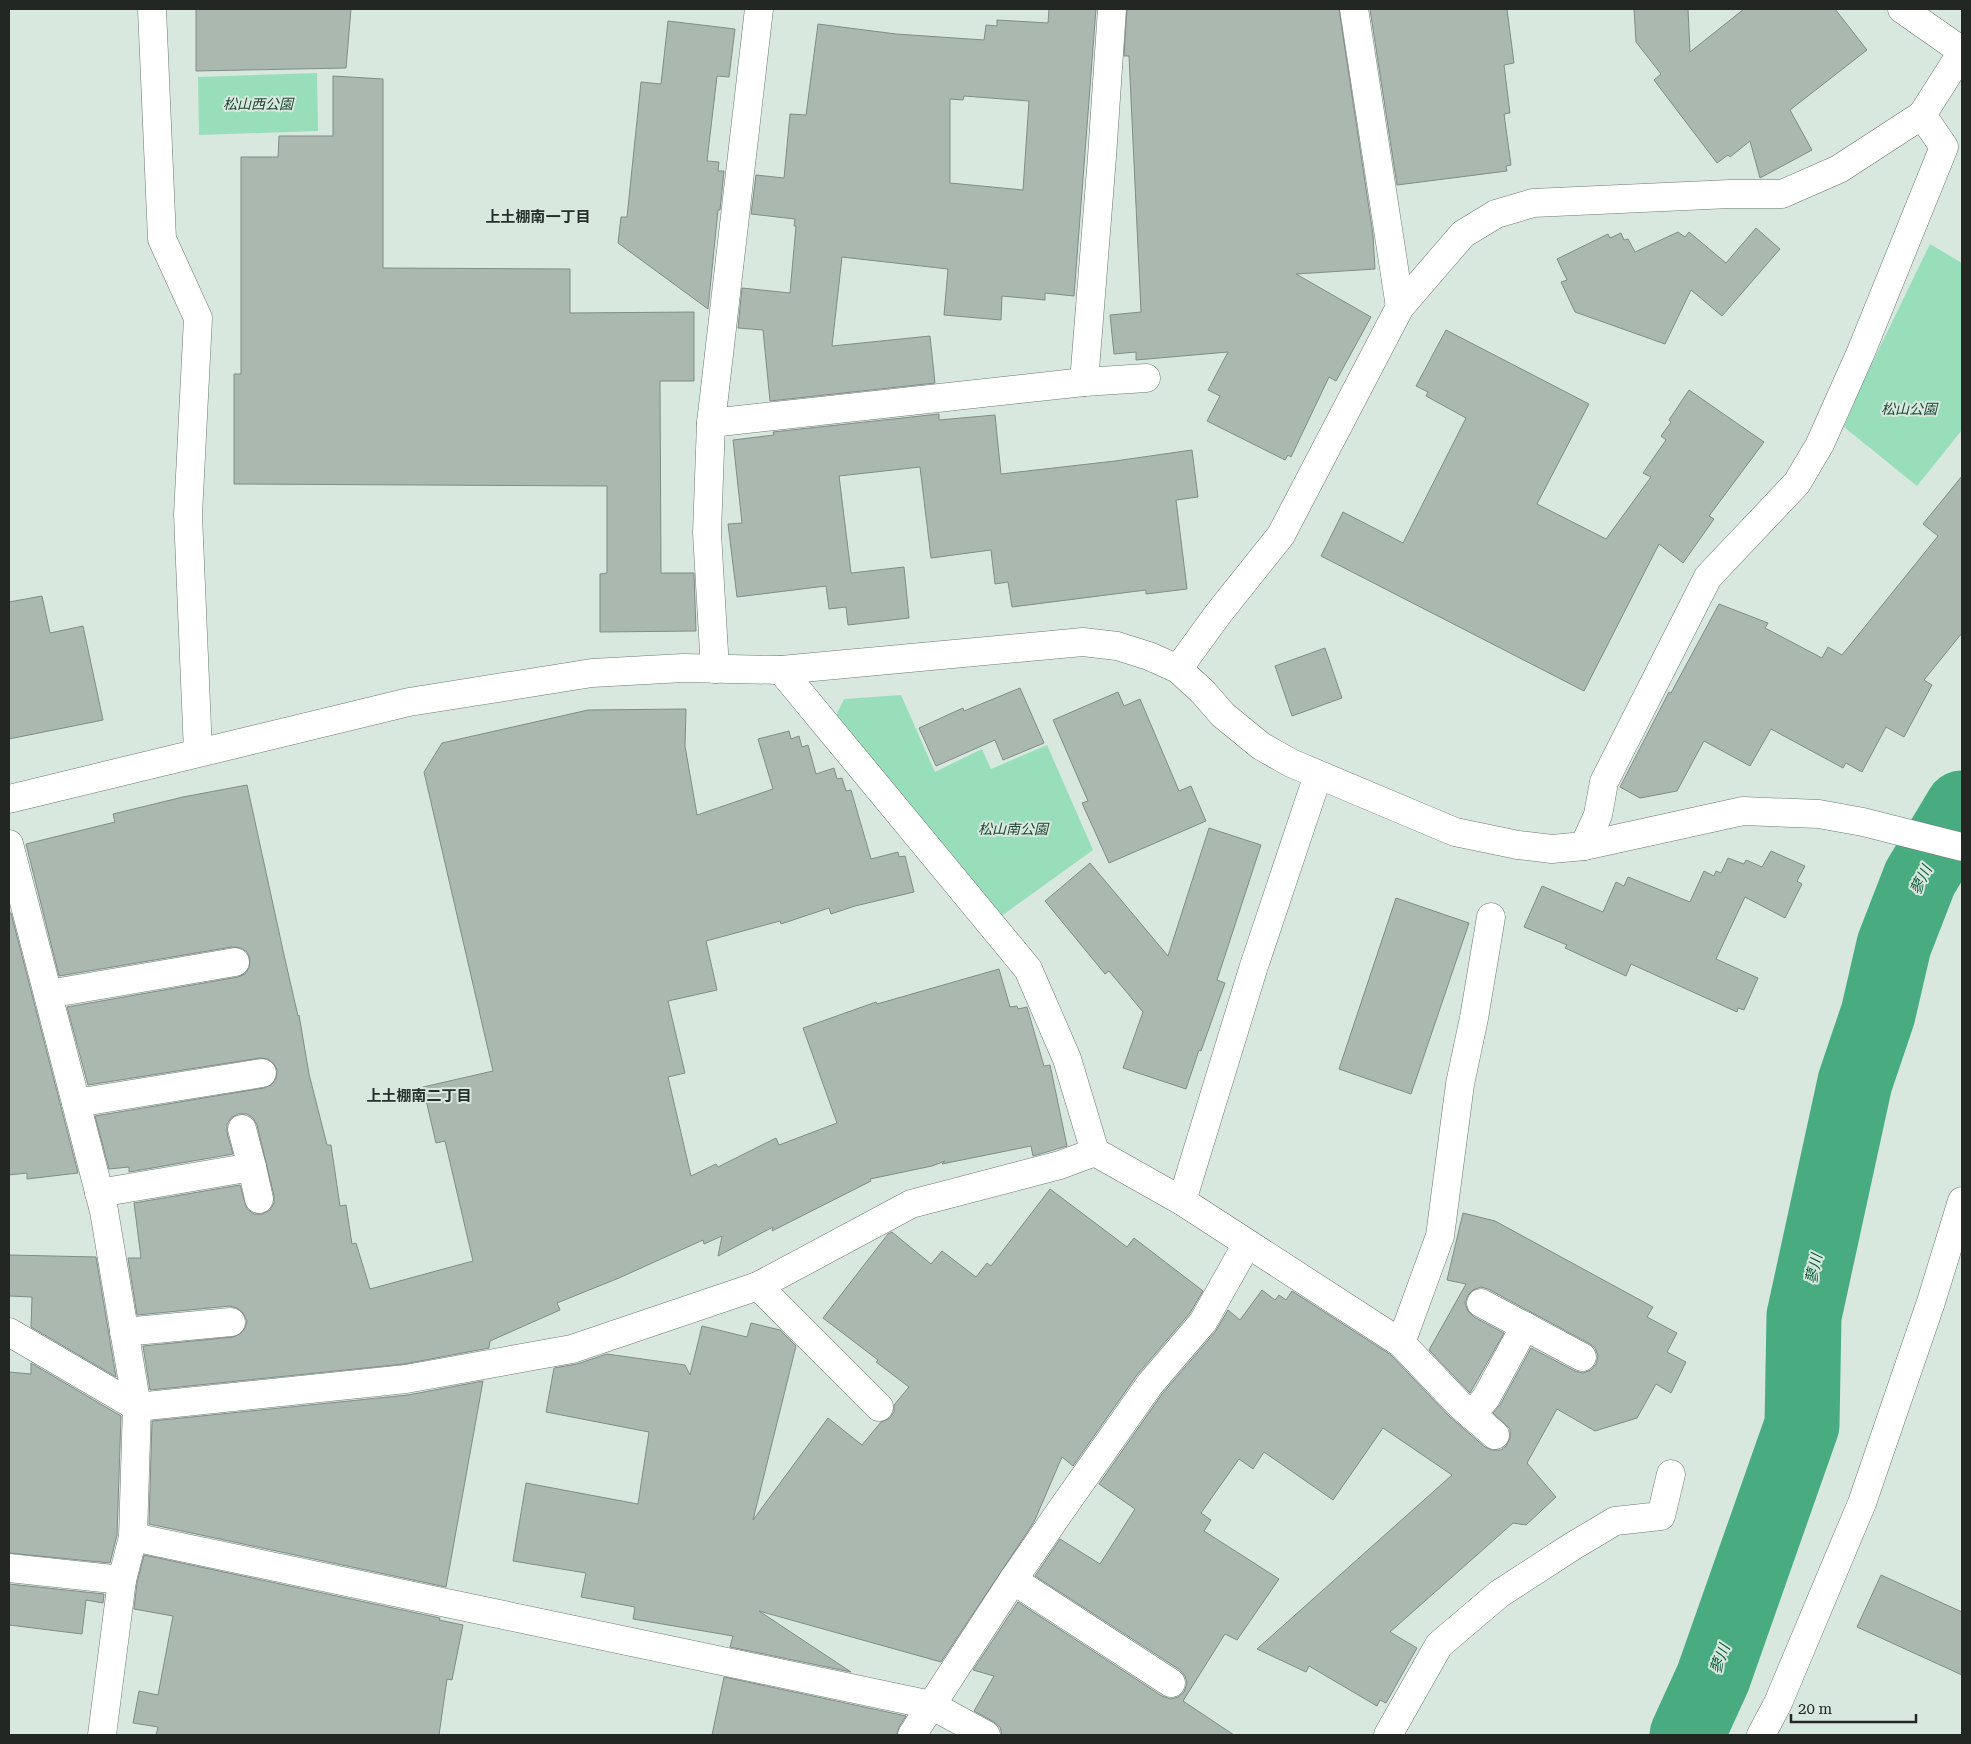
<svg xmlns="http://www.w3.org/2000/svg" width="1971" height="1744" font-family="'Roboto Serif','Noto Sans JP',serif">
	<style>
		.green { fill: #99debb }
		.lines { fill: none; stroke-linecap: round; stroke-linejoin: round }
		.river { stroke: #49ac80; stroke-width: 75 }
		.building { fill: #aab8b0; stroke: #7f8d86; fill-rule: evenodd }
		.minor-casing { stroke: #6c7972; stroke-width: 29 }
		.minor { stroke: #fff; stroke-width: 28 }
		.labels { text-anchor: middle; stroke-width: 4; stroke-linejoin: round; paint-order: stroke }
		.park-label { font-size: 14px; font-style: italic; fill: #1b4532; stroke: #d8e8df }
		.neighbourhood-label { font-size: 15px; font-weight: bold; fill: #242f29; stroke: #d8e8df }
		.water-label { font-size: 15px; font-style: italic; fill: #0b5a3c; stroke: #d8e8df }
	</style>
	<rect width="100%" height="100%" fill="#d8e8df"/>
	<!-- green -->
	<g class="green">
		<polygon points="317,73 318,131 199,135 198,77"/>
		<polygon points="1930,244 1962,263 1962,430 1917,486 1844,427 1862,384"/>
		<polygon points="901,695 935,772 982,749 991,769 1047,745 1093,850 1000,917 833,722 844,699"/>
	</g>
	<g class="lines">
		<!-- river -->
		<polyline class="river" points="1687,1735 1713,1678 1802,1425 1804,1316 1855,1082 1878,1014 1894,945 1920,878 1962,808"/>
	</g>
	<!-- building -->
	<g class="building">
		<polygon points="196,9 351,9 346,68 196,71"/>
		<path d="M1049 9H1096L1074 296 1045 293V300L1002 296 1001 320 944 315 948 269 842 257 832 346 930 336 935 383 770 401 763 330 738 328 742 288 790 293 796 226H794L795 219 751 214 756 175 784 178 790 114 806 115 818 24 896 34 984 40 986 25 997 26V20L1048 23ZM964 96 1029 101 1023 190 950 183V99L963 100Z"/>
		<polygon points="1127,9 1339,9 1373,235 1375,269 1296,274 1371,317 1336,381 1329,377 1291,457 1288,455 1285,460 1207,421 1220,396 1208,390 1228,352 1136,360 1136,352 1114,354 1110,315 1141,312 1129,56 1124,56"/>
		<polygon points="1370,9 1507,9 1514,63 1504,65 1510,113 1504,114 1511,165 1506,166 1507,171 1397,185"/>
		<polygon points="1634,9 1688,9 1690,52 1744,9 1835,9 1867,50 1790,110 1812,150 1760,178 1750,141 1730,157 1728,155 1717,163 1654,80 1661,74 1636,42"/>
		<polygon points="668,21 735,29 729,77 717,76 707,161 719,162 718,171 724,171 720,210 718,210 708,309 618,243 621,217 627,217 641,82 661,84"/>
		<polygon points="333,76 383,79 383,268 570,269 570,313 694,312 694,381 660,381 661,573 694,573 696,631 600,632 600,574 607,573 607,486 234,484 234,374 241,374 241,157 278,157 279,136 333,136"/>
		<polygon points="1756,228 1780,249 1722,316 1691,290 1665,344 1575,312 1561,282 1567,280 1557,259 1608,234 1610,238 1621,233 1624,240 1628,239 1635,252 1678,232 1685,237 1689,232 1726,263"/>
		<polygon points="1446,330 1589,404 1537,504 1606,539 1651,477 1643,473 1666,440 1661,436 1671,422 1669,420 1689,390 1764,442 1709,516 1714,519 1683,563 1659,544 1584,691 1321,556 1343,512 1403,543 1466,418 1426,396 1428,392 1416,386"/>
		<polygon points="939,414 939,420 995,415 1001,474 1115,461 1192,450 1198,497 1176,500 1187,589 1146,594 1146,590 1012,607 1008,582 995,584 991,550 931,558 920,467 839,476 851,573 904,567 909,618 848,625 846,607 829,609 826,586 737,597 728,524 742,523 733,440 774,435 773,432"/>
		<polygon points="1962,476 1962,633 1924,680 1932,685 1904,737 1886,727 1862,772 1846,763 1843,768 1771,729 1750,766 1704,741 1677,791 1640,798 1620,787 1669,692 1671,693 1719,604 1768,623 1765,628 1822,658 1828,647 1842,655 1938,536 1923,524"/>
		<polygon points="42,596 50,633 83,626 103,720 9,739 9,602"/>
		<polygon points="1325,648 1342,698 1292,716 1275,666"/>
		<polygon points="1020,688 1044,743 1003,760 995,740 936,766 919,728 963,708 964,711"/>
		<polygon points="1118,692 1124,706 1140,699 1179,791 1191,786 1206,821 1109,863 1082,803 1088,801 1053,720"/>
		<polygon points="686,709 685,746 697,815 773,789 758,739 789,731 791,739 799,736 802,747 808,745 816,774 834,768 837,779 842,778 846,791 851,790 871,859 898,852 899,857 905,856 914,892 855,906 831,914 829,908 781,924 780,921 706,941 717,990 668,1001 685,1073 668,1077 691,1176 716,1164 718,1167 776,1138 779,1145 837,1123 803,1028 876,1002 877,1004 999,969 1010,1007 1017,1006 1018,1009 1027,1007 1044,1066 1050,1065 1067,1146 1033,1156 1031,1146 942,1164 945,1161 932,1166 870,1179 871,1181 772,1231 773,1227 718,1256 722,1236 704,1244 703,1240 619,1278 557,1303 560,1310 490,1341 489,1348 404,1364 150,1390 143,1346 233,1337 240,1334 245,1328 247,1321 243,1313 237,1308 230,1306 137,1315 128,1258 141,1258 134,1203 240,1185 247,1209 254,1214 262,1214 270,1210 274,1203 274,1196 257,1125 253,1118 247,1114 238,1114 231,1118 227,1124 227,1133 233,1154 129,1172 129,1167 109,1169 95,1116 264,1088 271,1085 276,1079 277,1070 274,1064 268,1059 260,1058 88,1085 67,1007 238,977 245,974 249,968 250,959 247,952 241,948 232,947 59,976 26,844 115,822 113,814 183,797 247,785 284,955 298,1016 299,1015 309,1074 327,1145 331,1145 340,1206 346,1205 352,1244 356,1243 370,1289 473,1261 445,1141 436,1143 423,1087 493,1071 424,772 442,743 588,710"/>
		<polygon points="1209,828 1261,845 1217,980 1225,983 1201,1051 1199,1050 1186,1089 1123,1068 1143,1012 1109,971 1105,974 1045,901 1090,863 1168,956"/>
		<polygon points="1771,851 1805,866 1797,881 1802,884 1785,918 1745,897 1716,959 1758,978 1744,1010 1738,1008 1737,1012 1631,964 1626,976 1565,948 1567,945 1524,927 1542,886 1603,912 1616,882 1624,886 1628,877 1690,902 1704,871 1714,876 1716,871 1721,873 1728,858 1744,864 1746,860 1762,867"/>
		<polygon points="1396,898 1469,923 1411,1094 1339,1069"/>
		<polygon points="9,913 11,913 78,1173 27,1179 27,1173 9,1175"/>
		<polygon points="1050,1189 1127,1247 1134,1238 1203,1291 1190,1313 1137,1375 1073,1466 1062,1457 1034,1522 941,1662 759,1611 851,1672 730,1647 733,1636 633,1619 635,1607 581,1597 586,1573 513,1561 526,1483 638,1504 649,1432 546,1412 554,1368 577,1364 607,1354 685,1365 690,1375 702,1326 747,1337 751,1323 780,1330 796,1346 753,1520 828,1418 862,1445 881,1422 890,1418 894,1412 894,1405 909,1387 876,1362 878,1360 823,1318 888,1234 892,1232 931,1264 942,1251 976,1277 987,1263 991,1266"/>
		<polygon points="1463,1213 1495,1221 1653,1307 1647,1317 1677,1333 1667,1352 1686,1362 1671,1393 1656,1384 1637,1418 1595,1431 1557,1409 1527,1463 1556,1497 1526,1525 1513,1523 1390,1632 1417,1648 1386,1703 1380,1700 1377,1706 1309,1666 1306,1672 1257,1649 1452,1475 1383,1428 1333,1500 1264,1452 1253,1469 1239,1459 1201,1513 1211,1520 1204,1531 1279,1579 1237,1640 1225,1634 1183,1701 1234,1735 1002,1735 1000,1727 994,1722 974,1711 994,1676 973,1670 1018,1602 1162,1696 1171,1699 1178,1697 1184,1692 1187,1683 1185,1676 1180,1670 1035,1576 1060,1539 1100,1564 1135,1509 1099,1484 1162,1394 1215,1332 1228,1310 1240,1320 1262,1290 1275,1300 1279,1295 1286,1300 1292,1291 1391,1355 1449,1416 1485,1447 1492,1450 1501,1450 1506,1446 1510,1438 1510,1429 1493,1413 1500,1405 1531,1348 1575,1371 1583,1373 1591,1370 1596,1364 1598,1356 1595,1348 1590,1344 1488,1289 1481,1287 1473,1290 1468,1295 1465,1303 1468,1311 1474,1317 1504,1333 1470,1393 1429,1350 1466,1284 1447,1280"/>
		<polygon points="9,1255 96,1257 116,1377 31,1327 32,1297 9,1296"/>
		<polygon points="31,1363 121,1416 117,1535 110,1563 9,1553 9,1372 31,1374"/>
		<polygon points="483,1381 446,1587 149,1524 152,1421 408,1395"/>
		<polygon points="144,1555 440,1618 439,1620 463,1625 452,1680 447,1679 439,1735 156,1735 158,1727 133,1723 139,1691 158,1695 173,1616 134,1609 137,1583"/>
		<polygon points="1881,1575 1962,1612 1962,1675 1857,1627"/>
		<polygon points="9,1584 104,1594 103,1603 86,1600 82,1634 9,1625"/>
		<polygon points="724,1677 906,1716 899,1727 897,1735 712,1735"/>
	</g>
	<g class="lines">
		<!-- minor casing -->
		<g class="minor-casing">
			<g id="minor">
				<polyline points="152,9 162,239 198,318 188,515 198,752"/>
				<polyline points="1354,9 1400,307"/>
				<polyline points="1902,9 1962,51"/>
				<polyline points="1084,382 1102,157 1112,9"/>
				<polyline points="711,423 1084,382 1146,378"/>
				<polyline points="715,669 707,533 711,423 759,9"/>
				<polyline points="1178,669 1218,614 1281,535 1400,307 1463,234 1496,214 1533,203 1730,194 1782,194 1839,169 1922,115"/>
				<polyline points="781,670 1028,969 1067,1059 1095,1152 1182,1201 1401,1343 1460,1405 1495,1435"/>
				<polyline points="9,799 409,702 592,673 683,668 781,670 1083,642 1117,646 1149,656 1178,669 1203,692 1223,715 1261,746 1291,763 1455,832 1518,845 1552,849 1584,846 1743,811 1819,814 1863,822 1962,847"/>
				<polyline points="9,844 104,1211 137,1407 133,1537 122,1580 102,1735"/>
				<polyline points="1584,846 1598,815 1604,782 1708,577 1797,483 1820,444 1861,352 1944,147 1922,115 1962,52"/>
				<polyline points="48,994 235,962"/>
				<polyline points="76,1103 262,1073"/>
				<polyline points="252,1167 259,1199"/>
				<polyline points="99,1193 252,1167 242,1129"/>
				<polyline points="1182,1201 1253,969 1318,775"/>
				<polyline points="758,1286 879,1407"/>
				<polyline points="1481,1303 1582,1357"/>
				<polyline points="9,1332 137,1407 406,1379 572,1349 758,1286 911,1204 1060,1165 1095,1152"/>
				<polyline points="124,1332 231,1322"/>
				<polyline points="1401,1343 1440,1236 1460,1084 1474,1018 1491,917"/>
				<polyline points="1471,1415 1486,1398 1525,1326"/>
				<polyline points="133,1537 931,1705 986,1735"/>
				<polyline points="9,1568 122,1580"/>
				<polyline points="1013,1580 1171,1683"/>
				<polyline points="912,1735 1013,1580 1059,1513 1150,1384 1203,1322 1247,1244"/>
				<polyline points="1388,1735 1439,1645 1499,1594 1573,1546 1615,1521 1661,1516 1671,1474"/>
				<polyline points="1761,1735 1778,1703 1862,1503 1931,1302 1962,1201"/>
			</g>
		</g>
		<!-- minor -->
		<use href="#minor" class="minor"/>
	</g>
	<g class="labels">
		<!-- park labels -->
		<g class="park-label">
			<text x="258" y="109">松山西公園</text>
			<text x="1909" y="414">松山公園</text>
			<text x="1013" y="834">松山南公園</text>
		</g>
		<!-- neighbourhood labels -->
		<g class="neighbourhood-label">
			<text x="538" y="222">上土棚南一丁目</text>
			<text x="419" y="1101">上土棚南二丁目</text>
		</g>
		<!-- water labels -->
		<g class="water-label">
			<text transform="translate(1921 880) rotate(-64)" y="5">蓼川</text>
			<text transform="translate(1814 1269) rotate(-78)" y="5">蓼川</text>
			<text transform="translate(1720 1659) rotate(-70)" y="5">蓼川</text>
		</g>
	</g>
	<!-- border -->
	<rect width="1971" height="1744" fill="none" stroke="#222724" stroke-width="20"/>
	<!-- scale -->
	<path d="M1791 1714v8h125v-8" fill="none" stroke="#222724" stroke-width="2.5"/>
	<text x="1798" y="1714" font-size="15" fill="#222724" stroke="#d8e8df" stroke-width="4" paint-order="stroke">20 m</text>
</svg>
